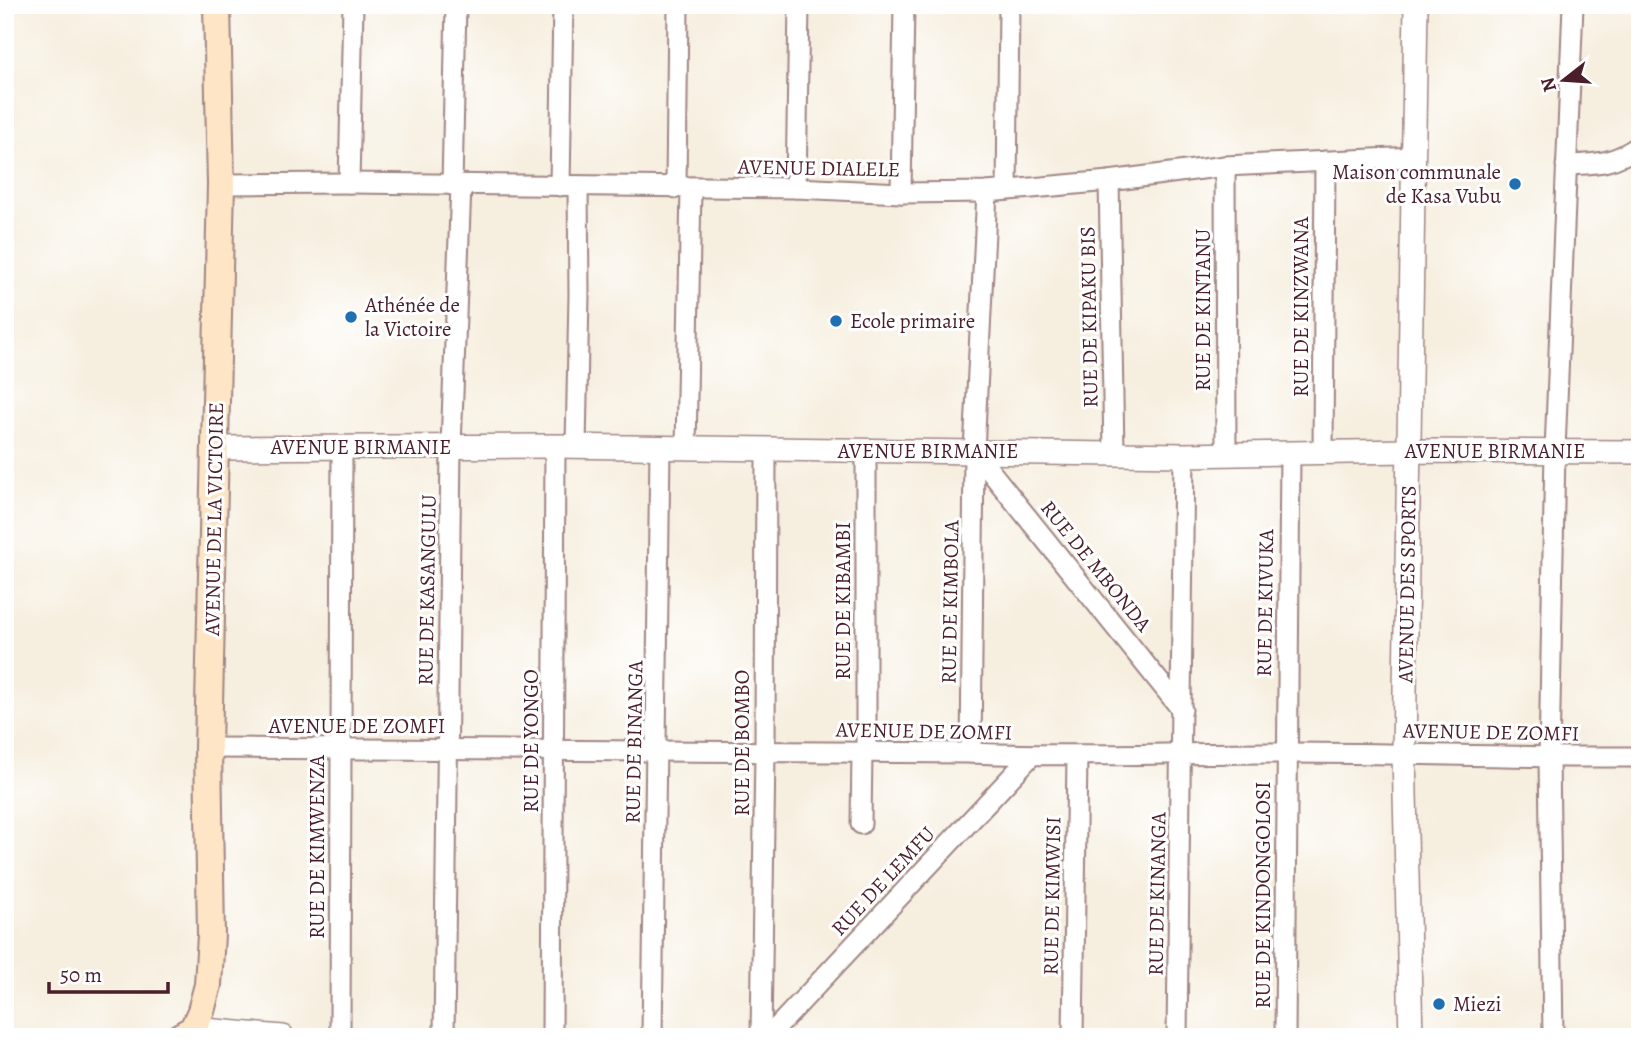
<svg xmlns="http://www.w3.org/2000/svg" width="1645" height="1042" font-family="Alegreya,serif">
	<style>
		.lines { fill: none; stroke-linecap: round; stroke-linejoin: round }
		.minor-casing { stroke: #a08684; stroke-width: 23 }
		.tertiary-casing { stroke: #a08684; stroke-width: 26 }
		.secondary-casing { stroke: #a08684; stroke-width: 30 }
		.minor { stroke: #fff; stroke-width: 19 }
		.tertiary { stroke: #fff; stroke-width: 23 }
		.secondary { stroke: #fde5c5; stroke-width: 26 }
		.poi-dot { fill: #1f6fb2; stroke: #fff; stroke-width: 2.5 }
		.labels { text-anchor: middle; stroke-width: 6; stroke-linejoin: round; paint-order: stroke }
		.street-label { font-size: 21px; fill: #4a1f2b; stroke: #fff }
		.poi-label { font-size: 21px; fill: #4a1f2b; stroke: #fff; text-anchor: start }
	</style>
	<rect width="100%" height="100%" fill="#fff"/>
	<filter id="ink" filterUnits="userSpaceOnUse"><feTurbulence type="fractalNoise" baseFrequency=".0143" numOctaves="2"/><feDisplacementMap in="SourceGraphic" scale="14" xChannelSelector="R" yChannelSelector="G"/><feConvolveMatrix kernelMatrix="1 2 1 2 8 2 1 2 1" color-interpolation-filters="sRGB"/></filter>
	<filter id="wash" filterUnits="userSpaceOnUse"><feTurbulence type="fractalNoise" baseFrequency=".00686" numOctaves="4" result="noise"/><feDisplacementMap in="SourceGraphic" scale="28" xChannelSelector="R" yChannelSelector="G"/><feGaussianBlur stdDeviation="1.57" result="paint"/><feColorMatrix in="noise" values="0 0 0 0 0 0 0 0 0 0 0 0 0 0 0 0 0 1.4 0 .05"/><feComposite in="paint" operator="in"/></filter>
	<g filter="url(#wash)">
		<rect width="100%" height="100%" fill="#f6eede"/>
	</g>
	<g filter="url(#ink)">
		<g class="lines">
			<!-- minor casing -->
			<g class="minor-casing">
				<g id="minor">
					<path d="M1566 165C1597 164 1614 164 1640 145"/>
					<polyline points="1225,166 1226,454"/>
					<polyline points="1109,181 1114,452"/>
					<polyline points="349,183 353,5"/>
					<polyline points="221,184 349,183 796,188 901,193 987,192 1109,181 1225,166 1414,157"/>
					<polyline points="452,185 456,5"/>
					<polyline points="560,186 563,5"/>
					<polyline points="676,188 678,5"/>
					<polyline points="796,188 799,5"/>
					<polyline points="1007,190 1009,5"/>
					<polyline points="901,193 904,5"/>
					<polyline points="576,447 579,294 578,186"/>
					<polyline points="686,448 691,188"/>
					<polyline points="866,450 866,752"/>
					<polyline points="974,451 1182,710"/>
					<polyline points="1323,453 1325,161"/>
					<path d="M208 748 971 753C1077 758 1183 752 1289 753 1406 753 1523 758 1640 757"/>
					<polyline points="971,753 974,451 987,192"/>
					<polyline points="861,824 862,752"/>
					<polyline points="340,1037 342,447"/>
					<polyline points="444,1037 451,446 461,185"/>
					<polyline points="552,1037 555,446"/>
					<polyline points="652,1037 660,448"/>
					<polyline points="761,1037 765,752 766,450"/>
					<polyline points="768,1037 1031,756"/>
					<polyline points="1073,1037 1077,756"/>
					<polyline points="1177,1037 1184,455"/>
					<polyline points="1285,1037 1290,453"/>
					<polyline points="1553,1037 1549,758 1555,451 1573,5"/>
				</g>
			</g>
			<!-- tertiary casing -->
			<g class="tertiary-casing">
				<g id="tertiary">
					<polyline points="216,448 555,446 1184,455 1409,451 1640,452"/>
					<polyline points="193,1029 283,1037"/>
					<polyline points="1411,1037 1404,753 1416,5"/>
				</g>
			</g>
			<!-- secondary casing -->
			<g class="secondary-casing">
				<polyline id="secondary" points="179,1037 193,1029 201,1011 208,985 211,935 208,748 221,184 217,5"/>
			</g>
			<!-- minor -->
			<use href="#minor" class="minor"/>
			<!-- tertiary -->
			<use href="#tertiary" class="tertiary"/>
			<!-- secondary -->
			<use href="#secondary" class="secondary"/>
		</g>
	</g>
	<!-- markers -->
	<g class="poi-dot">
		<circle cx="1515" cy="184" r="7"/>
		<circle cx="351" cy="317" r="7"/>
		<circle cx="836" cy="321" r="7"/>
		<circle cx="1439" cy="1004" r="7"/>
	</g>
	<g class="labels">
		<!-- street labels -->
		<g class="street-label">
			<text transform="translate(819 168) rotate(1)" y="7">AVENUE DIALELE</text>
			<text transform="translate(1301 307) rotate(-90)" y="7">RUE DE KINZWANA</text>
			<text transform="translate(1203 310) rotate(-90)" y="7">RUE DE KINTANU</text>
			<text transform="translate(1089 317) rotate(-91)" y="7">RUE DE KIPAKU BIS</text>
			<text x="361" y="454">AVENUE BIRMANIE</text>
			<text x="928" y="458">AVENUE BIRMANIE</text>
			<text x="1495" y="458">AVENUE BIRMANIE</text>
			<text transform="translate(214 519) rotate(-89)" y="7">AVENUE DE LA VICTOIRE</text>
			<text transform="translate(1096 566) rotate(51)" y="7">RUE DE MBONDA</text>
			<text transform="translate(1407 584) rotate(-89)" y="7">AVENUE DES SPORTS</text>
			<text transform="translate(427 590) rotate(-89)" y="7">RUE DE KASANGULU</text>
			<text transform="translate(843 601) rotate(-90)" y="7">RUE DE KIBAMBI</text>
			<text transform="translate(950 602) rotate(-89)" y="7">RUE DE KIMBOLA</text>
			<text transform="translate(1265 603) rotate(-89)" y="7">RUE DE KIVUKA</text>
			<text x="357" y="733">AVENUE DE ZOMFI</text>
			<text transform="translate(924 731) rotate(1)" y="7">AVENUE DE ZOMFI</text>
			<text transform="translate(1491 732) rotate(1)" y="7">AVENUE DE ZOMFI</text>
			<text transform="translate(531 741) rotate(-90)" y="7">RUE DE YONGO</text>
			<text transform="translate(634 742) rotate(-89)" y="7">RUE DE BINANGA</text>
			<text transform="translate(742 743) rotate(-90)" y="7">RUE DE BOMBO</text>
			<text transform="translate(317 847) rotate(-90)" y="7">RUE DE KIMWENZA</text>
			<text transform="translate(883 881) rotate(-47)" y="7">RUE DE LEMFU</text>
			<text transform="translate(1157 894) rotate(-89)" y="7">RUE DE KINANGA</text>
			<text transform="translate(1263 895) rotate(-90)" y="7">RUE DE KINDONGOLOSI</text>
			<text transform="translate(1052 896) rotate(-89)" y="7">RUE DE KIMWISI</text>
		</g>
		<!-- poi labels -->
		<g class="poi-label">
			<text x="1501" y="179" text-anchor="end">Maison communale<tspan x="1501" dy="24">de Kasa Vubu</tspan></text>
			<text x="365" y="312">Athénée de<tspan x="365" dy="24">la Victoire</tspan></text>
			<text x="850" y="328">Ecole primaire</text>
			<text x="1453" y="1011">Miezi</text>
		</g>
	</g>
	<!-- margin -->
	<rect width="1645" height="1042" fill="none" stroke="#fff" stroke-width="28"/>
	<!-- north arrow -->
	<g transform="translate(1564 80) rotate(253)" stroke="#ffffff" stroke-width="5" paint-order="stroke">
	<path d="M0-5L12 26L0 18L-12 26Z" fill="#4a1f2b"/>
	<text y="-10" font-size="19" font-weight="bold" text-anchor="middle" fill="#4a1f2b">N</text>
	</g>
	<!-- scale -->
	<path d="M49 982v10h119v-10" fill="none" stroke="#4a1f2b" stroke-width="3.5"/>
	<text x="60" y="982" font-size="21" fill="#4a1f2b" stroke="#ffffff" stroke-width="5" paint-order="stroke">50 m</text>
</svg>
